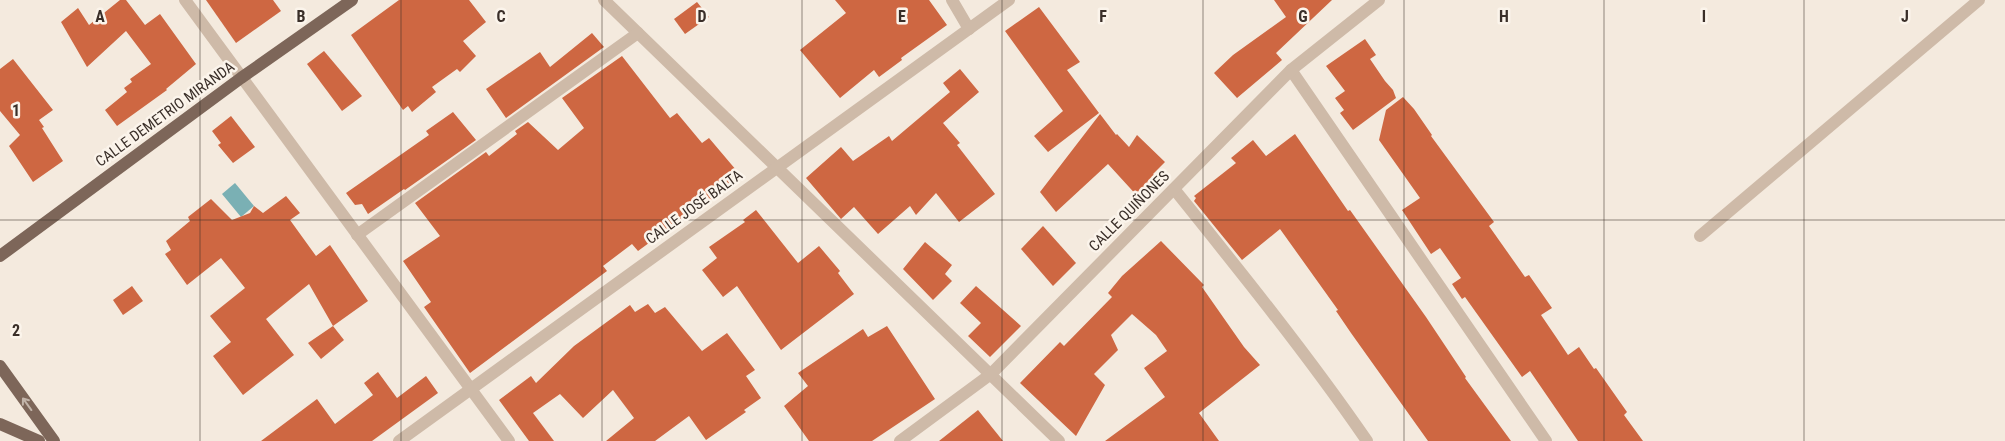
<svg xmlns="http://www.w3.org/2000/svg" width="2005" height="441" font-family="'Roboto Condensed',sans-serif">
	<style>
		.water { fill: #7ab0b4 }
		.building { fill: #ce6742 }
		.lines { fill: none; stroke-linecap: round; stroke-linejoin: round }
		.minor { stroke: #cebaa8; stroke-width: 12 }
		.major { stroke: #7d6659; stroke-width: 12 }
		.oneway { stroke: #c2b4a9 }
		.grid { fill: none; stroke: #3a2f29; stroke-width: 1; stroke-opacity: 0.55 }
		.labels { text-anchor: middle; stroke-width: 5; stroke-linejoin: round; paint-order: stroke }
		.street-label { font-size: 15px; fill: #3a2f29; stroke: #fbf4eb }
		.grid-label { font-size: 16px; text-anchor: middle; font-weight: bold; fill: #3a2f29; stroke: #fbf4eb; stroke-width: 5; stroke-linejoin: round; paint-order: stroke }
	</style>
	<rect width="100%" height="100%" fill="#f4eade"/>
	<!-- water -->
	<polygon class="water" points="235,183 254,206 241,217 222,194"/>
	<!-- building -->
	<g class="building">
		<polygon points="120,0 126,0 145,25 160,14 196,64 166,89 167,90 117,126 105,110 127,92 124,88 132,82 130,79 151,64 126,31 87,67 61,22 78,8 89,25"/>
		<polygon points="206,0 273,0 281,11 236,43"/>
		<polygon points="399,0 469,0 486,22 463,41 476,56 460,72 457,69 432,87 436,92 412,112 408,106 403,110 351,35"/>
		<polygon points="835,0 929,0 947,25 901,58 902,60 879,77 874,70 840,98 800,50 846,13"/>
		<polygon points="1274,0 1332,0 1276,53 1282,60 1237,98 1214,73 1233,55 1286,17"/>
		<polygon points="697,2 709,17 685,34 674,19"/>
		<polygon points="1039,7 1080,62 1067,70 1099,113 1048,152 1034,136 1063,111 1005,31"/>
		<polygon points="592,33 604,47 506,118 486,89 540,52 550,67"/>
		<polygon points="1365,39 1376,55 1370,59 1385,81 1393,90 1396,98 1353,130 1340,113 1344,110 1335,98 1345,91 1326,66"/>
		<polygon points="324,51 362,96 342,111 307,64"/>
		<polygon points="622,56 670,118 677,113 702,143 709,138 742,177 688,217 687,215 638,251 632,244 603,266 607,271 470,373 424,307 431,302 403,261 440,236 415,203 486,152 489,156 517,134 515,131 528,122 558,150 584,128 562,98"/>
		<polygon points="13,59 53,110 39,120 44,127 42,128 63,161 33,182 9,146 20,135 0,111 0,69"/>
		<polygon points="960,69 979,92 943,123 960,143 957,145 995,194 959,222 936,193 916,215 910,206 878,234 854,207 841,219 806,178 841,147 853,161 889,136 892,141 950,92 943,83"/>
		<polygon points="1403,97 1414,109 1432,135 1431,136 1494,222 1489,226 1525,277 1529,275 1552,308 1541,315 1556,337 1568,355 1579,347 1594,369 1596,368 1627,412 1624,415 1643,441 1578,441 1530,371 1522,377 1465,297 1462,299 1452,284 1461,278 1440,248 1431,254 1402,210 1420,198 1379,140 1386,110"/>
		<polygon points="453,112 476,140 405,190 404,189 368,214 362,204 355,205 346,193 429,135 426,131"/>
		<polygon points="1100,114 1116,135 1117,134 1129,147 1137,135 1165,162 1153,174 1158,179 1140,199 1108,164 1056,212 1040,192"/>
		<polygon points="231,116 255,147 233,163 218,145 221,143 212,131"/>
		<polygon points="1295,134 1348,211 1350,210 1426,317 1466,377 1465,378 1511,441 1428,441 1351,333 1336,311 1338,310 1280,229 1242,260 1194,201 1196,198 1194,196 1236,163 1231,158 1253,140 1266,156"/>
		<polygon points="286,196 300,213 290,220 316,256 330,245 368,301 333,326 309,284 266,319 294,355 243,395 213,356 231,342 210,316 245,288 221,258 187,285 165,254 171,250 166,241 190,221 188,217 211,199 232,220 250,213 254,206 263,213"/>
		<polygon points="756,210 798,263 819,246 840,271 838,273 854,294 781,350 737,286 723,297 702,270 717,258 709,247 745,222 743,220"/>
		<polygon points="1043,226 1076,263 1053,286 1021,249"/>
		<polygon points="1161,241 1204,285 1202,287 1244,347 1260,365 1199,413 1219,441 1105,441 1165,397 1144,368 1167,351 1156,335 1132,314 1111,335 1118,350 1094,374 1105,385 1076,436 1020,383 1060,342 1064,346 1112,297 1108,293 1122,276"/>
		<polygon points="925,242 952,265 945,274 952,281 933,300 903,269"/>
		<polygon points="132,286 143,301 123,315 113,300"/>
		<polygon points="976,286 1021,326 990,357 968,336 981,323 960,303"/>
		<polygon points="648,304 655,313 665,307 702,351 727,333 755,370 746,376 761,398 744,410 746,412 706,440 689,416 655,441 606,441 634,418 613,390 583,418 560,394 533,413 554,441 529,441 499,400 531,376 536,383 574,346 630,305 635,312"/>
		<polygon points="333,326 344,340 321,359 308,343"/>
		<polygon points="887,326 935,399 872,441 809,441 784,406 808,386 798,373 863,329 868,337"/>
		<polygon points="378,372 397,398 426,376 438,393 372,441 261,441 317,399 335,424 373,395 364,383"/>
		<polygon points="978,410 1003,441 939,441"/>
	</g>
	<g class="lines">
		<!-- minor -->
		<g class="minor">
			<polyline points="185,0 509,441"/>
			<polyline points="604,0 1059,441"/>
			<polyline points="952,0 969,29"/>
			<polyline points="1291,70 1546,441"/>
			<path d="M1174 189C1240 271 1307 354 1367 441"/>
			<polyline points="357,235 638,33"/>
			<polyline points="1700,236 1979,0"/>
			<polyline points="399,441 1009,0"/>
			<polyline points="900,441 991,374 1291,70 1379,0"/>
		</g>
		<!-- major -->
		<g class="major">
			<polyline points="0,256 241,78 352,0"/>
			<polyline points="0,366 54,441"/>
			<polyline points="0,424 39,441"/>
		</g>
	</g>
	<!-- one-way arrows -->
	<defs><path id="oneway-shaft" d="M-6 0H5M1.5-3L5.5 0L1.5 3" fill="none" stroke-width="1.6" stroke-linecap="round" stroke-linejoin="round" transform="scale(1.25)"/></defs>
	<use class="oneway" href="#oneway-shaft" transform="translate(27 404) rotate(-126)"/>
	<!-- grid -->
	<path class="grid" d="M200 0V441M401 0V441M602 0V441M802 0V441M1002 0V441M1203 0V441M1404 0V441M1604 0V441M1804 0V441M0 220H2005"/>
	<g class="labels">
		<!-- street labels -->
		<g class="street-label">
			<text transform="translate(165 114) rotate(-36)" y="5">CALLE DEMETRIO MIRANDA</text>
			<text transform="translate(694 207) rotate(-36)" y="5">CALLE JOSÉ BALTA</text>
			<text transform="translate(1129 211) rotate(-45)" y="5">CALLE QUIÑONES</text>
		</g>
	</g>
	<g class="grid-label">
		<text x="100" y="22">A</text>
		<text x="301" y="22">B</text>
		<text x="501" y="22">C</text>
		<text x="702" y="22">D</text>
		<text x="902" y="22">E</text>
		<text x="1103" y="22">F</text>
		<text x="1303" y="22">G</text>
		<text x="1504" y="22">H</text>
		<text x="1704" y="22">I</text>
		<text x="1905" y="22">J</text>
		<text x="16" y="116">1</text>
		<text x="16" y="336">2</text>
	</g>
</svg>
